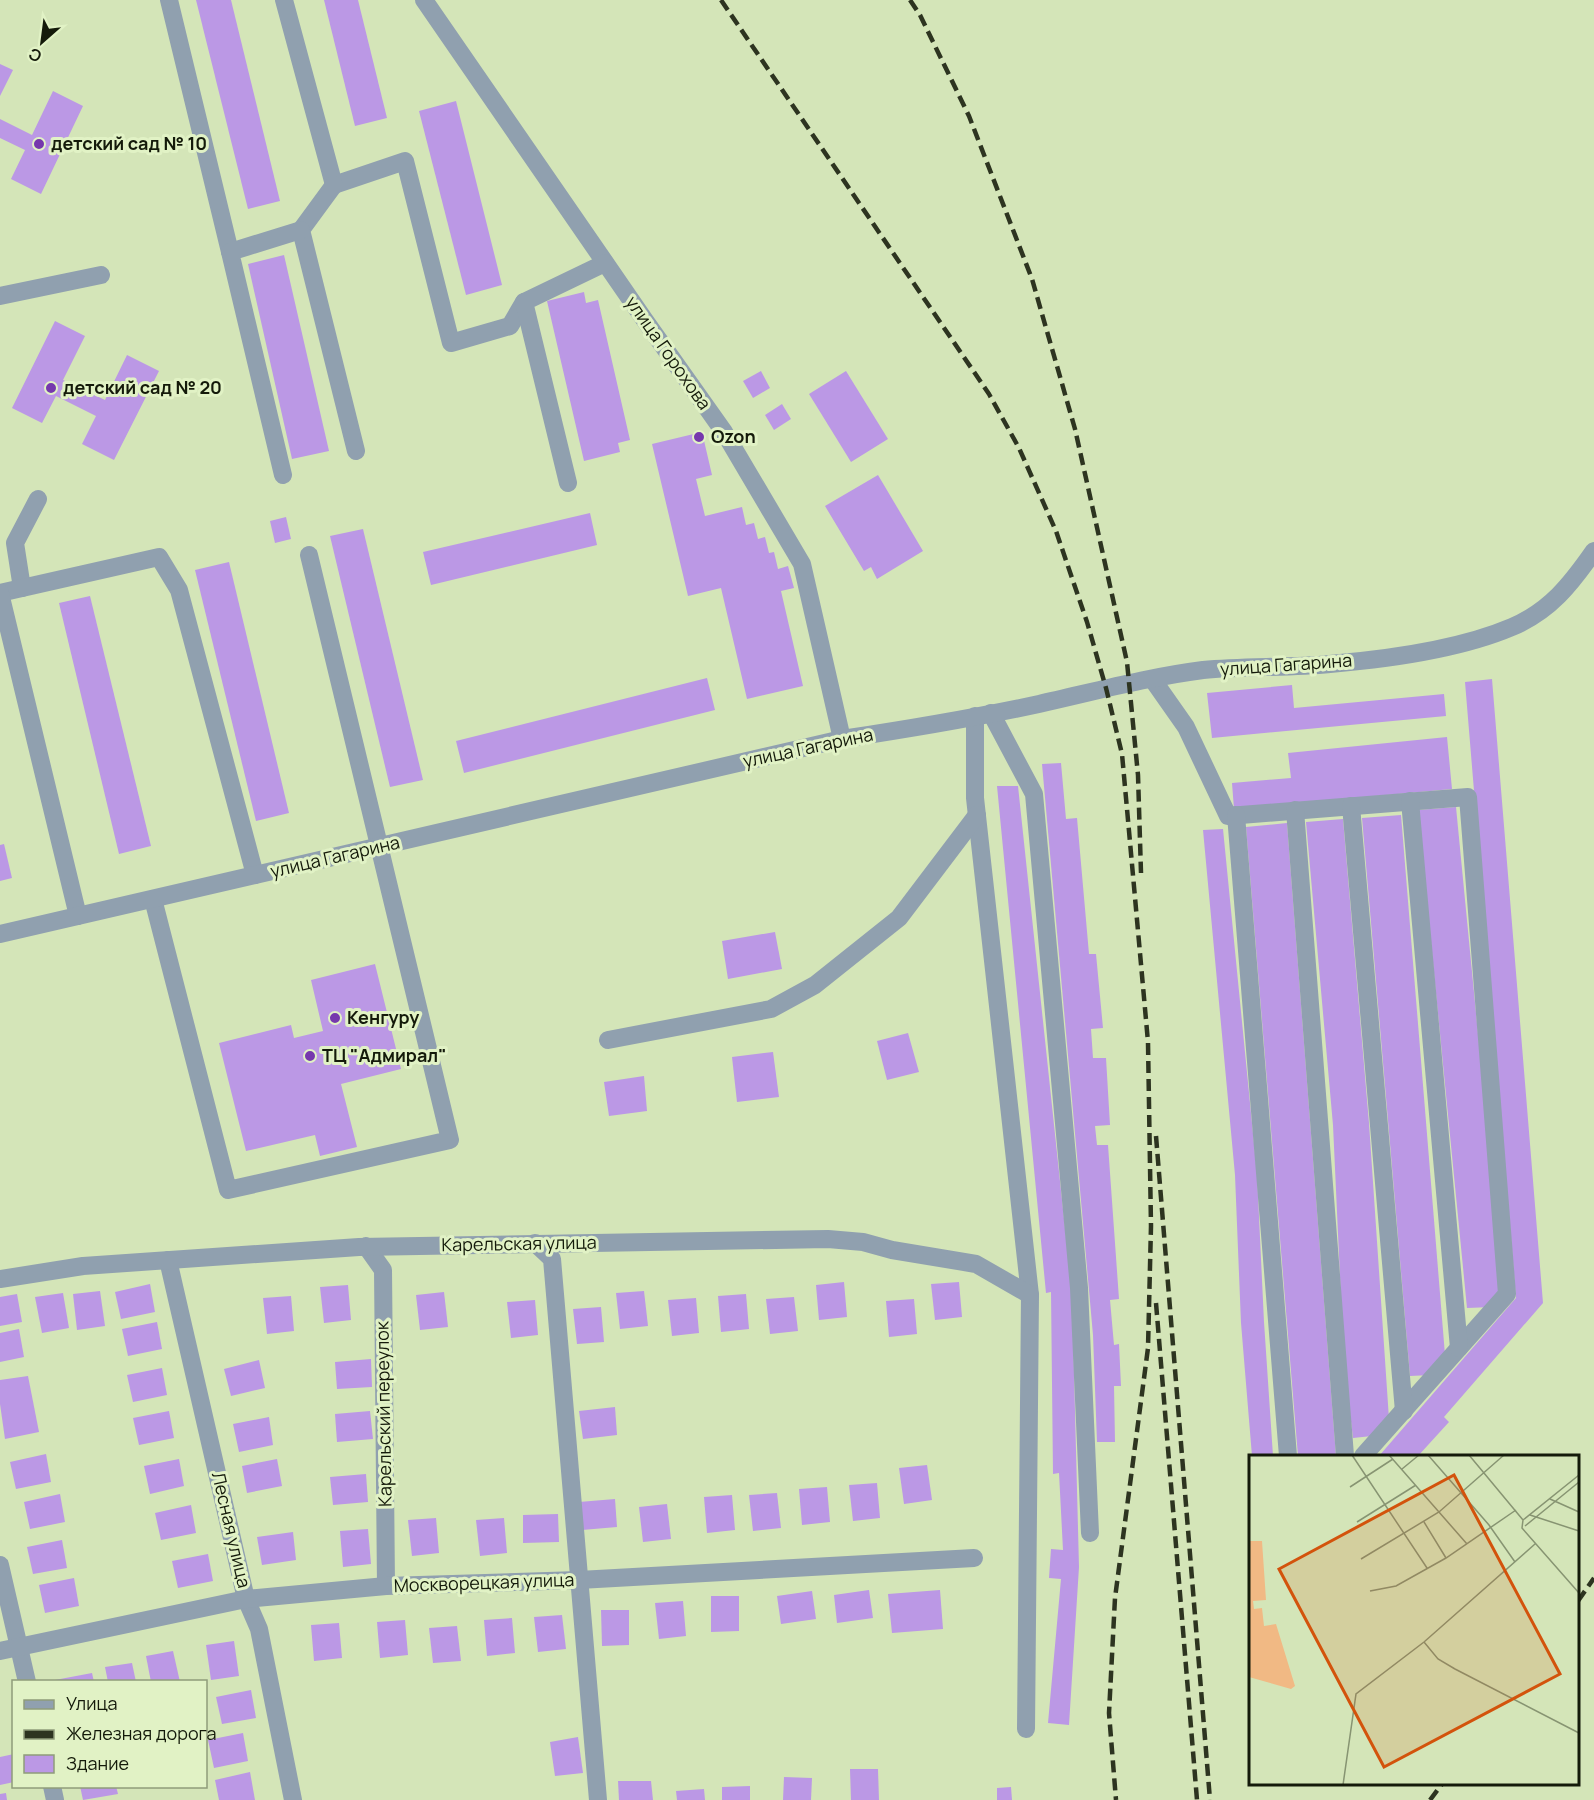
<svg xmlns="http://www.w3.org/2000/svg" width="1594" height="1800" font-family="Manrope,sans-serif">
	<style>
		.building { fill: #bb98e5 }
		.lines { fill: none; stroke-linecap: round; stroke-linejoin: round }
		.minor { stroke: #90a0af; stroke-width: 18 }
		.rail { stroke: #2d3420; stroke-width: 4.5; stroke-dasharray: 12 6; stroke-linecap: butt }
		.poi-dot { fill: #7638ad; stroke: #e1f2c5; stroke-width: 2 }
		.labels { text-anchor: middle; stroke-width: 6; stroke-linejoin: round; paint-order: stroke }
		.poi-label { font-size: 18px; font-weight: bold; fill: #141a0a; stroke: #e1f2c5; text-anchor: start }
		.street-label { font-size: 18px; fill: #141a0a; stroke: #e1f2c5 }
		.inset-road { fill: none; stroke: #879472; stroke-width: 1.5 }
		.view { fill: #d3530c; fill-opacity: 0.15; stroke: #d3530c; stroke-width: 3 }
		.inset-edge { fill: none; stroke: #141a0a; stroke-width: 3 }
	</style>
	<rect width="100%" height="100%" fill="#d4e5b8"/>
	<!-- building -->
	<g class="building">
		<polygon points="196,0 231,0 280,201 248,209"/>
		<polygon points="324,0 358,0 387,118 355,126"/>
		<polygon points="0,64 13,70 0,96"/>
		<polygon points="53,91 83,106 41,194 11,179 25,150 0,138 0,119 32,135"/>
		<polygon points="456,101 502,285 466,295 419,111"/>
		<polygon points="284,255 329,451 292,459 248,264"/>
		<polygon points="584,292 586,303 598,300 630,440 618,443 620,452 584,461 547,301"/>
		<polygon points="55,321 85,336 63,380 105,400 127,355 159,371 114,460 82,444 96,416 56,396 42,423 12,408"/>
		<polygon points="761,371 770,388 753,398 743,381"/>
		<polygon points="846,371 888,439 851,462 809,394"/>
		<polygon points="782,404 791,419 774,430 765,415"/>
		<polygon points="702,432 712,475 696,479 705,516 742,507 746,525 754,523 758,539 765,537 769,553 774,552 778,569 788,566 794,588 781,591 803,686 747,699 721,588 688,596 652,444"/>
		<polygon points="878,475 923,551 877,579 871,567 864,571 825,506"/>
		<polygon points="590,513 597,545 431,585 423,552"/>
		<polygon points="286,517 291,539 275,543 270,521"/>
		<polygon points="363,529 423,780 390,787 330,536"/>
		<polygon points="229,562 289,813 256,821 195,570"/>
		<polygon points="90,596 151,846 119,854 59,603"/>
		<polygon points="707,678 715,710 464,773 456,741"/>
		<polygon points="1492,679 1543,1303 1444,1417 1449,1422 1418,1456 1379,1456 1516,1298 1465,682"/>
		<polygon points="1292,685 1294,708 1444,694 1446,716 1212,738 1207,693"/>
		<polygon points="1447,737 1452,789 1234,809 1232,783 1291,778 1288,753"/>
		<polygon points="1061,763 1066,819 1077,818 1089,954 1096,954 1103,1028 1091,1029 1093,1058 1106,1058 1110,1125 1095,1126 1097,1145 1108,1145 1119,1299 1110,1300 1114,1345 1119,1344 1121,1386 1114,1386 1115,1442 1097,1442 1093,1335 1042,764"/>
		<polygon points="997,786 1018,786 1072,1294 1079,1567 1069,1725 1048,1723 1061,1579 1049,1578 1051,1549 1063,1550 1059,1473 1053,1474 1051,1292 1046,1293"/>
		<polygon points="1456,807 1502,1281 1492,1307 1467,1308 1418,810"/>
		<polygon points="1401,815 1445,1355 1431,1375 1410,1376 1362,818"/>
		<polygon points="1343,819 1369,1123 1389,1419 1372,1436 1353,1438 1344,1364 1333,1125 1306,822"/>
		<polygon points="1287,823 1336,1456 1298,1456 1246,827"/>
		<polygon points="1223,829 1257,1174 1264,1322 1273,1456 1252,1456 1241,1323 1235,1175 1203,830"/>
		<polygon points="4,844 12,878 0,881 0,845"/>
		<polygon points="775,932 782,969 728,979 722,941"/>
		<polygon points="375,964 401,1069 341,1084 357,1147 320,1156 315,1135 246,1151 219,1043 291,1025 294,1038 323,1031 311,980"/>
		<polygon points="908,1033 919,1072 887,1080 877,1041"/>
		<polygon points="773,1052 779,1097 737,1102 732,1057"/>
		<polygon points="644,1076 647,1111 609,1116 604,1082"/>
		<polygon points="844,1282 847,1317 819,1320 816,1285"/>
		<polygon points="959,1282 962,1317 935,1320 931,1284"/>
		<polygon points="150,1284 155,1312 121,1319 115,1292"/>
		<polygon points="348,1285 351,1320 324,1323 320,1287"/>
		<polygon points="100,1291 105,1326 77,1330 73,1294"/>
		<polygon points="644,1291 648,1326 620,1329 616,1293"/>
		<polygon points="444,1292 448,1327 420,1330 416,1295"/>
		<polygon points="63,1293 69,1328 42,1333 35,1297"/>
		<polygon points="17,1294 22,1322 0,1326 0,1297"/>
		<polygon points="746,1294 749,1329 721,1332 718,1296"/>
		<polygon points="291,1296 294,1331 267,1334 263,1298"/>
		<polygon points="794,1297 798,1331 770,1334 766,1299"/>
		<polygon points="696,1298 699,1333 672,1336 668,1300"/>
		<polygon points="914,1299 917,1334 889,1337 886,1301"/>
		<polygon points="535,1300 538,1335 511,1338 507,1302"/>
		<polygon points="601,1307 604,1342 577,1344 573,1309"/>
		<polygon points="157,1322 162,1349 128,1356 122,1329"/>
		<polygon points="19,1329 24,1357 0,1362 0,1333"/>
		<polygon points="371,1359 372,1387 337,1389 335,1362"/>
		<polygon points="259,1360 265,1388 231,1396 224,1369"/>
		<polygon points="162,1368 167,1395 133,1402 127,1375"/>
		<polygon points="28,1376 39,1432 5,1439 0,1404 0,1380"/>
		<polygon points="615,1407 617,1435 583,1439 579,1411"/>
		<polygon points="169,1411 174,1438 139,1445 133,1418"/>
		<polygon points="370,1411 373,1439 337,1442 335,1414"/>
		<polygon points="269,1417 273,1445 239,1452 233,1424"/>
		<polygon points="46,1454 51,1482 16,1489 10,1462"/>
		<polygon points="179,1459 184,1486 150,1494 144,1466"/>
		<polygon points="277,1459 282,1486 247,1493 242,1466"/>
		<polygon points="927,1465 932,1500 904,1504 899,1468"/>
		<polygon points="366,1474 368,1502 333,1505 330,1477"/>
		<polygon points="877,1483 880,1518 853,1521 849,1485"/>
		<polygon points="827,1487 830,1522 802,1525 799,1489"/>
		<polygon points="777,1493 781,1528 753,1531 749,1495"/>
		<polygon points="60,1494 65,1522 30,1529 24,1502"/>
		<polygon points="732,1495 735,1530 707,1533 704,1497"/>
		<polygon points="615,1499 617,1527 582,1530 579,1502"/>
		<polygon points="667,1504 671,1539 643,1542 639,1507"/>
		<polygon points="191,1505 196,1533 161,1540 155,1513"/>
		<polygon points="558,1514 559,1542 523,1543 523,1515"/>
		<polygon points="436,1518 439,1553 412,1556 408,1520"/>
		<polygon points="504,1518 507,1553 480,1556 476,1520"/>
		<polygon points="368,1529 371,1564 343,1567 340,1531"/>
		<polygon points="293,1532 296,1560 262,1565 257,1537"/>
		<polygon points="62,1540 67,1568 33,1574 27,1547"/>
		<polygon points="208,1554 213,1581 178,1588 172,1561"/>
		<polygon points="74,1578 79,1606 45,1613 39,1585"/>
		<polygon points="869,1590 873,1618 837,1623 834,1595"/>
		<polygon points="940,1590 943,1629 892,1633 888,1594"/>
		<polygon points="812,1591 816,1619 781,1624 777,1596"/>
		<polygon points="711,1596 739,1596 739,1631 711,1632"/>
		<polygon points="683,1601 686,1636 659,1639 655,1603"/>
		<polygon points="601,1610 629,1610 629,1645 602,1646"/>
		<polygon points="562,1615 566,1649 538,1652 534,1617"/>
		<polygon points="512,1618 515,1653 487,1656 484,1620"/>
		<polygon points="405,1620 408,1655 380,1658 377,1622"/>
		<polygon points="339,1623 342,1658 314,1661 311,1625"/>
		<polygon points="457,1626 461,1661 433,1663 429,1628"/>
		<polygon points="234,1641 239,1676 211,1680 206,1645"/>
		<polygon points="173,1651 180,1682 151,1682 146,1656"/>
		<polygon points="132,1663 136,1682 108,1682 105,1667"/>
		<polygon points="92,1673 94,1682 56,1682 55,1680"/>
		<polygon points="251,1690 256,1718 222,1724 216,1697"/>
		<polygon points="243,1733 248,1761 214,1768 208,1740"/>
		<polygon points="578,1737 583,1773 555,1776 550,1742"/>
		<polygon points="14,1754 14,1782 0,1785 0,1757"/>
		<polygon points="850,1769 878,1769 879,1800 851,1800"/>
		<polygon points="250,1772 255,1800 219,1800 215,1780"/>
		<polygon points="784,1777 812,1778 811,1800 783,1800"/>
		<polygon points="618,1781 651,1781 653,1800 619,1800"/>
		<polygon points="80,1786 116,1786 118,1794 83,1800"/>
		<polygon points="750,1786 750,1800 722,1800 722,1787"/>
		<polygon points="1011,1787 1012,1800 997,1800 997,1788"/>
		<polygon points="704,1789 705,1800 677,1800 676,1791"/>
		<polygon points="6,1793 7,1800 0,1800 0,1794"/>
	</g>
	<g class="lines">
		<!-- minor -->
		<g class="minor">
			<polyline points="169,0 230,252"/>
			<polyline points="284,0 334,185 405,161 451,343 510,326 524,302"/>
			<polyline points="424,0 644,319 724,432 802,564 842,739"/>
			<polyline points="334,185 301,230 356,451"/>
			<polyline points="0,296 101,275"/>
			<polyline points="283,475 230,252 301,230"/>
			<polyline points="568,483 524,302 605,263"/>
			<polyline points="22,588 15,543 38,499"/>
			<polyline points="0,593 159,557 179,590 255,875"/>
			<polyline points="0,593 78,916"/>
			<polyline points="1153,680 1186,727 1228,816 1468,797 1507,1294 1363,1456"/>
			<polyline points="991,713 1034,794 1079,1288 1090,1533"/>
			<polyline points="975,716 975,798 1030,1295 1026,1729"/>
			<polyline points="1410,801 1459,1348"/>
			<polyline points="1351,806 1404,1411"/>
			<polyline points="1295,810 1345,1456"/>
			<polyline points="1236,815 1288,1456"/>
			<polyline points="153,899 228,1190 450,1140 309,555"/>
			<path d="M0 934 842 739C908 729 974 718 1039 704 1093 692 1148 677 1203 670 1245 666 1288 668 1330 664 1389 659 1458 650 1512 627 1550 611 1571 584 1594 551"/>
			<polyline points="608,1040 771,1009 815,985 899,918 977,815"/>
			<polyline points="535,1243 552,1259 598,1800"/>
			<polyline points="366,1246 383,1270 386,1586"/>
			<polyline points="168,1260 246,1599 259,1629 293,1800"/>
			<polyline points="0,1279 83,1266 359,1247 828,1239 863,1242 892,1250 976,1264 1030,1295"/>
			<polyline points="0,1565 27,1682"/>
			<polyline points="0,1651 246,1599 386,1586 579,1580 974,1558"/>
			<polyline points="52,1786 55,1800"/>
		</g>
		<!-- rail -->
		<g class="rail">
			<polyline points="721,0 989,394 1019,448 1056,531 1087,622 1106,688 1122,754 1129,831 1148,1042 1151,1226 1148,1348 1115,1598 1109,1713 1116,1800"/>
			<polyline points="910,0 920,15 969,116 1032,279 1075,429 1127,662 1138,775 1141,873"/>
			<polyline points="1156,1136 1210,1800"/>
			<polyline points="1156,1303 1197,1800"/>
			<polyline points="1578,1601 1594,1578"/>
			<polyline points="1430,1800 1442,1784"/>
		</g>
	</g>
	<!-- markers -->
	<g class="poi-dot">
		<circle cx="39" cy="144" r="6"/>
		<circle cx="51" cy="388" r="6"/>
		<circle cx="699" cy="437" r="6"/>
		<circle cx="335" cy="1018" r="6"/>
		<circle cx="310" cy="1056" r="6"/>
	</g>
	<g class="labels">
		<!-- poi labels -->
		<g class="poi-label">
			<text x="51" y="150">детский сад № 10</text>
			<text x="63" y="394">детский сад № 20</text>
			<text x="711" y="443">Ozon</text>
			<text x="347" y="1024">Кенгуру</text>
			<text x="322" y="1062">ТЦ "Адмирал"</text>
		</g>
		<!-- street labels -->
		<g class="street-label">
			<text transform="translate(668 353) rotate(55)" y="6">улица Горохова</text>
			<text transform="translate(1286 665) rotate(-4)" y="6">улица Гагарина</text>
			<text transform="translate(808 748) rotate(-12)" y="6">улица Гагарина</text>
			<text transform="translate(335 857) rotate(-13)" y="6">улица Гагарина</text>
			<text transform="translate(519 1244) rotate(-1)" y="6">Карельская улица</text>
			<text transform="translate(384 1414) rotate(-91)" y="6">Карельский переулок</text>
			<text transform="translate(231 1530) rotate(77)" y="6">Лесная улица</text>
			<text transform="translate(484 1583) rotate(-2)" y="6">Москворецкая улица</text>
		</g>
	</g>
	<!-- overview -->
	<g transform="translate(1249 1455)">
		<rect width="330" height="330" fill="#d4e5b8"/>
		<path d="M0 86H13L17 145 4 146 5 154 13 153 15 171 27 169 46 231 42 234 0 222Z" fill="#f1b984"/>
		<path class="inset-road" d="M103 0 178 113M140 0 218 89M179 0 240 70 266 107M220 0 274 65M153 14 170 0M101 32 144 4M301 44 330 57M281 60 330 76M274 65 273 73 330 138M274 65 330 20M108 67 167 30M175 67 197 103M276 71 330 27M112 104 190 57 255 0M121 136 147 131 197 103 267 55M175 187 189 204 206 214 330 278M94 330 107 239 175 187 286 89"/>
		<path class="view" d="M205 20 311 219 135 312 30 114Z"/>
		<rect width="330" height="330" class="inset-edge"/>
	</g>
	<!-- legend -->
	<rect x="12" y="1680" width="195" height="108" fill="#e1f2c5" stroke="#8f9c7a" stroke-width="1.5"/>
	<rect x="24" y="1700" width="30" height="9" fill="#90a0af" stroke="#8f9c7a" stroke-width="1.5"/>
	<text x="66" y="1710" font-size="18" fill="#141a0a">Улица</text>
	<rect x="24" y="1730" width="30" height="9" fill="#2d3420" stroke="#8f9c7a" stroke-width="1.5"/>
	<text x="66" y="1740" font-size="18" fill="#141a0a">Железная дорога</text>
	<rect x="24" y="1755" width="30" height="18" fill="#bb98e5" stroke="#8f9c7a" stroke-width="1.5"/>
	<text x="66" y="1770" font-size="18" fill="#141a0a">Здание</text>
	<!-- north arrow -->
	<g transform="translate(42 42) rotate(208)" stroke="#e1f2c5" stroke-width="4.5" paint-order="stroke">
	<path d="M0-4.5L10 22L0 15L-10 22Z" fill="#141a0a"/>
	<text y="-9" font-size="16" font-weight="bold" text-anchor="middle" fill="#141a0a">С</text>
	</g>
</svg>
